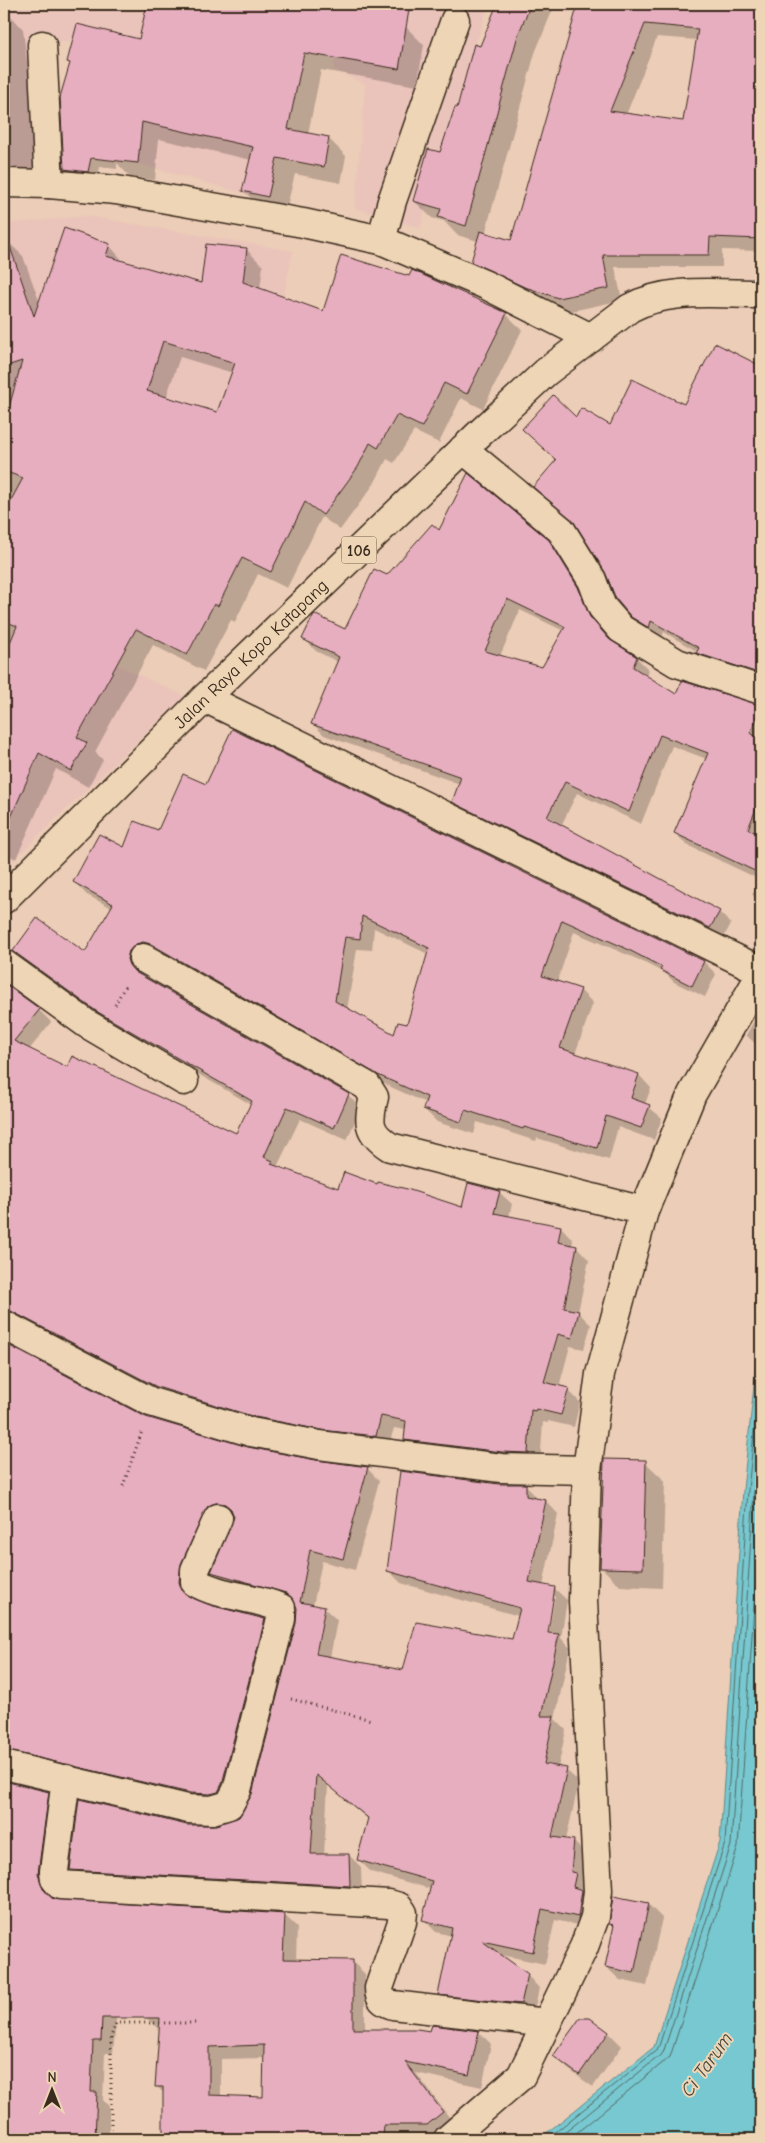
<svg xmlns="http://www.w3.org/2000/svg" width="765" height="2143" font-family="'Comic Neue',sans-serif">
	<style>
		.built { fill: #eac4ba }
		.water { fill: #77c8d0; stroke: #5f8989 }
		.shadow { fill: #0003; fill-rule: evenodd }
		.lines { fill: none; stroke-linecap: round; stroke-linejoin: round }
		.shore { stroke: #536965; stroke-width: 1 }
		.building { fill: #e7aec0; stroke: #3b2a1e; fill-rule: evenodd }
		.minor-casing { stroke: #3b2a1e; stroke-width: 31 }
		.major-casing { stroke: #3b2a1e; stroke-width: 31 }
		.path { stroke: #3b2a1e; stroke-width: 3; stroke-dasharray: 1 4; stroke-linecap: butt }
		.minor { stroke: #edd5b5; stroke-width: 28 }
		.major { stroke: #edd5b5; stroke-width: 28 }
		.labels { text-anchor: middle; stroke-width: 4; stroke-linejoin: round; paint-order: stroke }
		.shield { fill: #edd5b5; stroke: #705d4b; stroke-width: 1 }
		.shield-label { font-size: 16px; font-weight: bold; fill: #3b2a1e }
		.street-label { font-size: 18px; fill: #3b2a1e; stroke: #edd5b5 }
		.water-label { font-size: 19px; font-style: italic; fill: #444239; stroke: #edd5b5 }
	</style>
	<rect width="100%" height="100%" fill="#eccdb7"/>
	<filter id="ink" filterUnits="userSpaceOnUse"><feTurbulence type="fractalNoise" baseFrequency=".02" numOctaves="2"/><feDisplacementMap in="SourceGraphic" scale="10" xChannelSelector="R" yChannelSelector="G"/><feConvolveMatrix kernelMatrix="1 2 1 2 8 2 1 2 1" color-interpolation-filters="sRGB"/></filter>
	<g filter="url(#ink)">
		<!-- built -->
		<g class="built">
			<polygon points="4,4 288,4 253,196 128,161 145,42 53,42 63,170 4,169"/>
			<polygon points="347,4 653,4 653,19 488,5 420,228 355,208 365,84 333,69"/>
			<polygon points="87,216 293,251 282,303 312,355 264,484 28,390 4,442 4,224"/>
			<polygon points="59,638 185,696 4,869 4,737 11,739"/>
		</g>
		<!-- water -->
		<polygon class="water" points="761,1318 761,2139 539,2139 654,2047 720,1842 743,1490"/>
		<!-- shadow -->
		<g class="shadow">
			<polygon points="4,4 55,4 4,5"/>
			<polygon points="148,4 320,4 406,27 424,45 417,86 321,70 308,134 328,138 346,156 341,183 295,174 285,214 261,208 243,190 251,160 159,139 155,180 130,177 117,163 117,169 100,167 97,181 75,179 65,169 71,64 77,26 117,142"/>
			<path d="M421 4H555L535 53 485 234 512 241 579 4H761V251L722 250V267H615L622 300 572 311 536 298 486 274 473 261 478 241 457 235 444 221 432 218 414 201 441 154 496 9ZM657 37 698 40 684 122 626 115Z"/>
			<polygon points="4,9 23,29 40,170 4,175"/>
			<path d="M4 240H6L23 256 40 303 109 245 125 263 203 284 246 249 263 266 260 289 324 313 506 314 522 330 483 409 461 398 439 443 414 431 394 463 387 459 374 484 340 530 322 517 287 588 258 574 235 622 231 620 204 671 153 645 95 752 103 760 88 787 56 769 16 859 4 853V754L11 741 4 738ZM180 357 233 373 218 414 166 398Z"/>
			<polygon points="761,349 761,570 727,626 749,634 761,635 761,681 710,665 698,652 664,632 661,639 645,629 632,616 557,461 576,418 611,427 685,405 757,365"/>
			<path d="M439 532 548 541 561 554 590 600 602 631 612 643 637 658 649 670 646 677 677 696 761 706V880L687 845 675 833 707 759 672 746 641 824 577 793 561 826 719 912 731 924 722 940 466 814 454 802 460 784 324 735 312 723 338 662 316 651 304 639 345 631 388 577ZM520 610 564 631 542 668 500 656Z"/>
			<path d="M207 786 704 962 716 974 705 997 674 982 666 974 637 959 574 932 557 982 580 990 593 1003 575 1054 639 1075 651 1088 645 1104 662 1118 654 1140 618 1127 609 1160 537 1138 536 1141 477 1122 474 1134 437 1122 424 1109 426 1103 391 1087 164 957 141 963V976L348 1095 361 1107 347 1140 300 1119 277 1167 339 1190 378 1186 463 1209 499 1192 512 1204 509 1217 561 1227 573 1240 572 1246 577 1247 589 1260 578 1312 591 1325 584 1349 570 1346 559 1387 568 1390 580 1402 574 1427 548 1421V1423L543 1422 540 1465 418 1452 405 1440 406 1430 394 1428 388 1448 335 1442 171 1400 4 1329V985L39 1010 51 1022 29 1050 67 1069 236 1135 252 1105 109 1023 27 964 15 951 86 954 112 908 87 895 74 882 125 849 158 831ZM374 928 428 954 407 1026 395 1036 347 1010 357 949 372 950Z"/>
			<polygon points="761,885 761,904 752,894"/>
			<polygon points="761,1009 761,1049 746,1035"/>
			<path d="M4 1344 146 1418 248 1449 316 1462 367 1468 379 1481 355 1570 322 1561 313 1606 324 1608 337 1620 330 1658 404 1672 513 1641 519 1616 401 1583 389 1571 499 1485H526L538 1500 546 1501 558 1514 543 1586 554 1588 567 1600 561 1638 570 1648 555 1719 566 1730 558 1768 566 1770 579 1782 566 1840 573 1841 586 1854 583 1882 588 1887 591 1928 555 1920 545 1964 497 1954 527 1975 539 1988 533 2016 452 2007 439 1994 452 1936 436 1932 423 1919 431 1889 371 1872 358 1859 369 1820 328 1785 324 1855H349L361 1867 362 1898 84 1882 71 1869 184 1825 212 1827 239 1818 253 1795 297 1623 298 1608 297 1604 225 1585 212 1572 235 1517 229 1515 191 1595 192 1599 210 1607 264 1620 277 1632 231 1804 4 1769ZM552 1596H555L548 1639H545Z"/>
			<polygon points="645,1462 665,1481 662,1588 620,1586 601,1567"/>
			<path d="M4 1781 48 1793 61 1805 50 1882 54 1901 284 1915 297 1927 296 1961 353 1962 365 1974V2030L479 2032 491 2044 482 2087 416 2073 455 2125 440 2137H396V2139H165V2094L156 2086 161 2030 146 2018 118 2001 113 2053H105L103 2100 109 2106V2139H4V1982H18V1907L4 1906ZM265 2058V2098L221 2097V2059Z"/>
			<polygon points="648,1904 662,1918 647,1986 620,1980 606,1967 615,1927 611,1923"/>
			<polygon points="590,2020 609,2033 622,2046 593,2087 568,2069 554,2055"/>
		</g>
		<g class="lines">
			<!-- shore -->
			<g class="shore">
				<polyline points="547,2139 658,2049 725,1843 748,1490 761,1366"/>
				<polyline points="557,2139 663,2053 731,1845 754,1491 761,1425"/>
				<polyline points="569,2139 670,2057 738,1847 761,1500"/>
			</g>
		</g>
		<!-- building -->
		<g class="building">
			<polygon points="147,4 410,4 399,69 304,53 288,129 329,137 324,167 277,158 268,197 242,191 253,147 142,122 138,163 91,158 88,172 64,169 60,97 70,63 67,62 77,24 139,39"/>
			<polygon points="497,4 531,4 518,35 466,226 438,217 441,209 413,201 428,149 440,152 455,107 457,108 474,44 480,46"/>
			<path d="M578 4H761V239L710 237 709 255H603L609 288 558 298 522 286 471 262 480 231 511 240ZM645 24 698 29 683 121 610 111Z"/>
			<path d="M64 228 110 244 106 256 201 283 206 244 247 248 243 282 323 311 341 255 409 276 412 270 507 313 467 394 444 383 422 427 397 415 378 448 370 443 358 467 323 515 305 502 271 572 242 558 218 606 214 604 187 655 136 629 77 737 87 743 71 771 39 753 4 833V657L17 626 4 621V513L23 478 4 471V425L22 361 4 367V242L8 241 34 316ZM163 341 235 363 217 412 147 391Z"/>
			<polygon points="715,343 761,366 761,674 696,653 699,648 651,621 649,628 631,617 616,599 605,572 574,522 533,487 556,460 522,429 553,395 576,417 581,408 610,425 632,379 684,404"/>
			<path d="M468 473 549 540 578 587 590 617 609 639 637 657 633 667 676 694 682 681 761 705V710L750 733 761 739V796L748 829 761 835V874L674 833 708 753 660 735 629 812 565 782 547 817 720 911 710 928 452 802 461 777 311 724 339 657 302 639 314 614 345 629 374 569 387 575 432 524 439 530ZM507 599 565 627 542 667 485 651Z"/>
			<path d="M232 729 704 961 692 986 660 970 662 967 623 947 562 920 542 976 581 989 560 1048 639 1074 631 1098 650 1105 641 1128 606 1116 597 1148 524 1127 523 1129 465 1110 461 1122 423 1109 427 1097 378 1075 151 944 143 942 136 944 129 951 127 959 129 965 135 972 349 1094 334 1128 287 1107 264 1157 273 1161 271 1164 338 1188 344 1172 377 1184 378 1182 407 1189 462 1207 468 1183 500 1191 494 1213 561 1226 558 1242 577 1246 564 1308 579 1311 572 1338 558 1334 544 1382 569 1388 561 1415 536 1409 535 1411 531 1410 528 1453 502 1452 404 1440 406 1421 381 1416 376 1436 321 1430 255 1417 157 1387 11 1311 4 1309V983L40 1009 14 1041 67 1067 72 1056 236 1133 252 1101 96 1011 13 951 37 918 85 952 113 904 73 882 99 834 124 847 134 821 158 830 183 774 206 784ZM362 916 429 948 407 1024 398 1022 394 1034 335 1001 345 937 360 939Z"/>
			<polygon points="4,1343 146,1417 248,1447 316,1460 368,1467 343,1559 310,1550 300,1602 325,1607 316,1654 403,1670 416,1622 512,1639 520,1608 387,1571 400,1471 499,1484 526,1484 526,1496 546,1500 529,1582 555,1587 548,1633 559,1634 541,1716 554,1716 544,1764 567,1768 552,1837 574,1840 571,1872 576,1873 573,1887 582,1890 578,1917 542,1909 533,1952 482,1941 528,1974 521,2004 438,1995 452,1928 422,1920 432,1881 357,1860 368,1818 316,1775 311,1854 349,1854 350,1886 70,1870 79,1799 187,1825 216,1825 239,1817 252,1794 296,1623 297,1608 293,1599 286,1593 211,1572 234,1517 231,1509 225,1504 216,1503 208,1506 181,1564 179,1582 182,1590 188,1596 210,1605 265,1619 222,1784 218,1792 210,1794 190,1793 4,1750"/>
			<polygon points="604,1459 646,1460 643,1569 600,1568"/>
			<path d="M4 1781 49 1792 38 1873 43 1889 53 1899 285 1914 283 1959 353 1960V2029H417L430 2031 432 2025 479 2031 469 2075 405 2062 443 2112 427 2125H384L383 2139H229V2136L163 2135V2087H155L160 2018H102L101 2041H93L91 2092H97L95 2139H4ZM264 2045 263 2097 209 2095V2047Z"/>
			<polygon points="613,1896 649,1903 634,1973 605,1967 614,1925 609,1924"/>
			<polygon points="580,2018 590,2018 609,2032 579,2075 553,2056"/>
		</g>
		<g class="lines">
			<!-- minor casing -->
			<g class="minor-casing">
				<g id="minor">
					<polyline points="42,45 49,184"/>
					<polyline points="4,183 49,184 116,190 303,223 381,240 486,285 591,338"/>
					<polyline points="381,240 392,201 455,20"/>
					<polyline points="463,449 561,530 592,580 602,607 621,629 677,663 761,690"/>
					<polyline points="205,698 761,971"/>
					<path d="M143 958 367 1086 374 1097C368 1122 367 1132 390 1147L644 1211"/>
					<polyline points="4,964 87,1024 184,1081"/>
					<polyline points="4,1325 151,1402 251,1432 319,1445 501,1468 587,1470"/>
					<path d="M4 1765 188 1809 212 1810 229 1805 237 1790 281 1619V1608C253 1596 221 1597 195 1582V1570L218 1518"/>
					<path d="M66 1779 54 1871 55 1879 60 1885 389 1904 399 1907 403 1913 402 1922 379 1988C379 1999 383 2002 393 2005L547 2023"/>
					<polyline points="448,2139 521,2076 584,1947 595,1917 598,1891 583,1601 587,1470 600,1374 644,1211 692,1094 761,974"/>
				</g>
			</g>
			<!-- major casing -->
			<g class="major-casing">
				<path id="major" d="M4 899 205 698 477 436 546 372 630 308C668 287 718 294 761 294"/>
			</g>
			<!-- path -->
			<g class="path">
				<polyline points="115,1005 126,984"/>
				<polyline points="123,1486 142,1431"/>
				<polyline points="291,1699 371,1720"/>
				<polyline points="111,2139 111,2037 116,2023 198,2023"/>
			</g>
			<!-- minor -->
			<use href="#minor" class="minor"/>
			<!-- major -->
			<use href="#major" class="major"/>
		</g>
	</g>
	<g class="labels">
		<!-- shield labels -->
		<rect class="shield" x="341.5" y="536.5" width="35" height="27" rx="4"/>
		<g class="shield-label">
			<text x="359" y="556">106</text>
		</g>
		<!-- street labels -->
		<g class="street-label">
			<text transform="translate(251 654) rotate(-44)" y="6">Jalan Raya Kopo Katapang</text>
		</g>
		<!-- water labels -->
		<g class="water-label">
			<text transform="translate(706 2064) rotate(-54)" y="7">Ci Tarum</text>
		</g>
	</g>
	<!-- margin -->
	<rect width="765" height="2143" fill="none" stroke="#edd5b5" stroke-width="20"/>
	<rect x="10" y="10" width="745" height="2123" fill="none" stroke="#3b2a1e" stroke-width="2" filter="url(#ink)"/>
	<!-- north arrow -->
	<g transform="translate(52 2090)" stroke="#edd5b5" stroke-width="4" paint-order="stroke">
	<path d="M0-4L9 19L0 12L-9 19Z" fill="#3b2a1e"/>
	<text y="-8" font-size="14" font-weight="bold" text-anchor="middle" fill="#3b2a1e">N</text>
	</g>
</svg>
